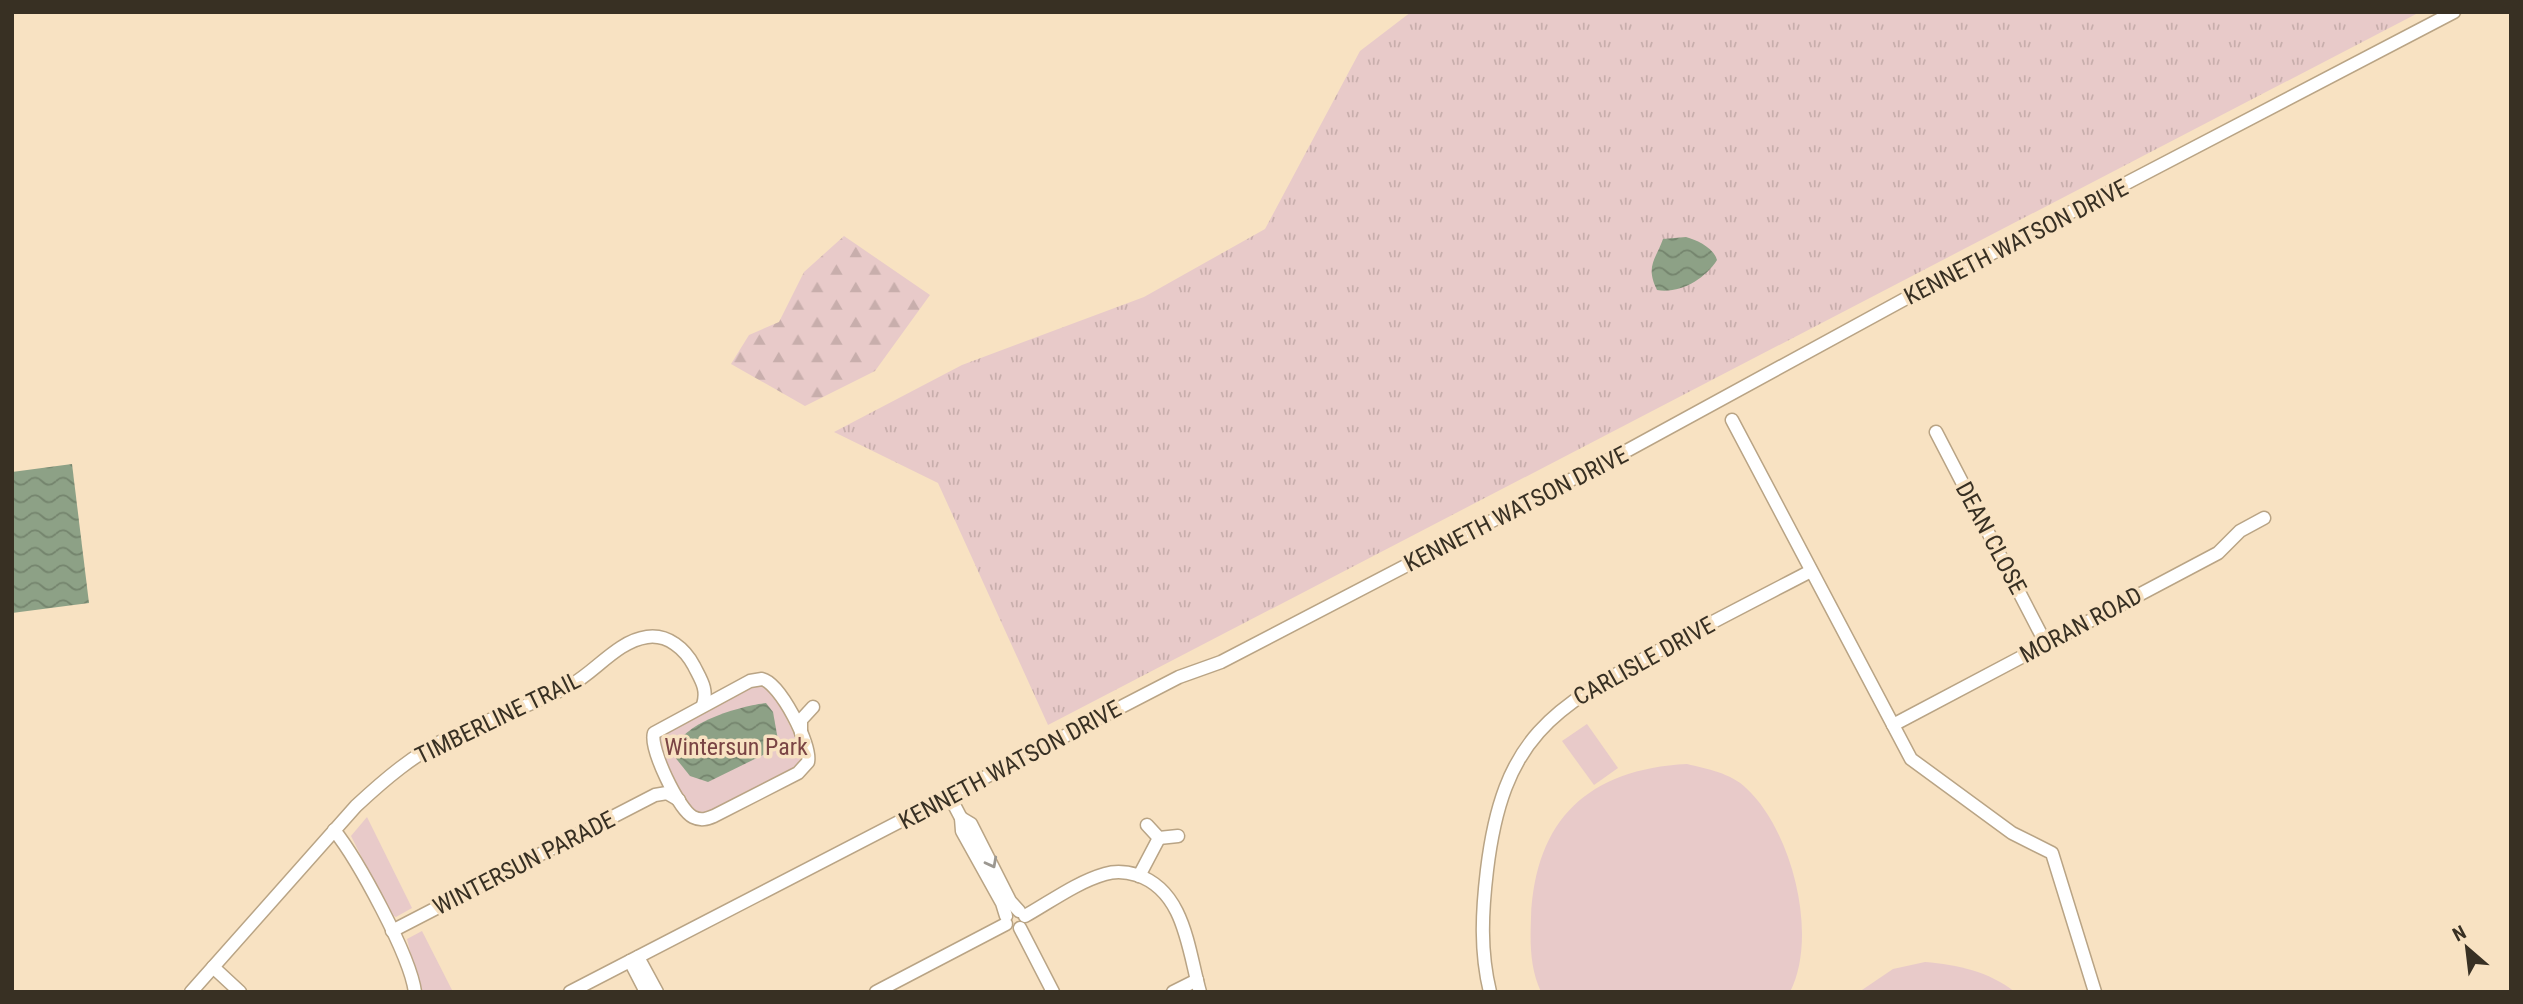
<svg xmlns="http://www.w3.org/2000/svg" width="2523" height="1004" font-family="'Roboto Condensed',sans-serif">
	<style>
		.grass { fill: url(#grass-tufts) }
		.forest { fill: url(#forest-firs) }
		.green { fill: #e8cac9 }
		.water { fill: url(#water-waves) }
		.lines { fill: none; stroke-linecap: round; stroke-linejoin: round }
		.minor-casing { stroke: #b9a485; stroke-width: 15 }
		.minor { stroke: #fff; stroke-width: 12 }
		.oneway { stroke: #9c9891 }
		.labels { text-anchor: middle; stroke-width: 7; stroke-linejoin: round; paint-order: stroke }
		.street-label { font-size: 24px; fill: #383023; stroke: #f8e2c2 }
		.park-label { font-size: 24px; fill: #7a4444; stroke: #f8e2c2 }
	</style>
	<defs>
		<pattern id="grass-tufts" width="24" height="20" patternUnits="userSpaceOnUse" patternTransform="scale(1.75)"><rect width="24" height="20" fill="#e8cac9"/><path d="M3 7l-1-3M5 7V3M7 7l1-3M15 17l-1-3M17 17v-4M19 17l1-3" fill="none" stroke="#c8aeac"/></pattern>
		<pattern id="forest-firs" width="22" height="20" patternUnits="userSpaceOnUse" patternTransform="scale(1.75)"><rect width="22" height="20" fill="#e8cac9"/><path d="M5 1l3.5 6h-7zM16 11l3.5 6h-7z" fill="#c8aeac"/></pattern>
		<pattern id="water-waves" width="16" height="10" patternUnits="userSpaceOnUse" patternTransform="scale(1.75)"><rect width="16" height="10" fill="#8da186"/><path d="M0 5q4-4 8 0t8 0" fill="none" stroke="#74846d"/></pattern>
	</defs>
	<rect width="100%" height="100%" fill="#f8e2c2"/>
	<!-- grass -->
	<polygon class="grass" points="1411,12 2420,12 1048,725 938,483 834,432 962,365 1144,297 1265,229 1360,51"/>
	<!-- forest -->
	<polygon class="forest" points="844,236 930,295 875,371 805,406 731,364 749,335 779,322 804,272"/>
	<!-- green -->
	<g class="green">
		<path d="M757 683 774 692 805 758 797 769 710 813 695 811C682 798 657 754 660 736Z"/>
		<polygon points="1587,724 1618,768 1594,785 1562,741"/>
		<path d="M1687 764C1707 769 1731 773 1746 788 1792 830 1819 936 1790 992H1541C1530 968 1530 944 1531 918 1535 819 1589 769 1687 764Z"/>
		<polygon points="367,817 412,908 396,917 390,914 351,836"/>
		<polygon points="422,931 453,992 420,992 407,939"/>
		<path d="M1925 962C1958 965 1988 971 2015 992H1859L1893 969Z"/>
	</g>
	<!-- water -->
	<g class="water">
		<path d="M1686 237C1697 240 1714 248 1717 260 1705 279 1680 294 1657 290 1645 266 1656 259 1663 239Z"/>
		<polygon points="72,464 89,603 12,613 12,472"/>
		<path d="M766 703 773 712 778 740 767 753 708 782 690 776 674 756C674 724 740 706 766 703Z"/>
	</g>
	<g class="lines">
		<!-- minor casing -->
		<g class="minor-casing">
			<g id="minor">
				<polyline points="1732,420 1911,759 2012,833 2052,853 2095,992"/>
				<polyline points="1936,432 2046,644"/>
				<path d="M762 679C780 683 812 745 808 762L798 773 714 816C707 819 701 821 693 817 679 810 649 748 654 733L750 681Z"/>
				<polyline points="1893,725 2218,553 2240,531 2264,518"/>
				<polyline points="801,733 801,720 813,707"/>
				<polyline points="950,797 961,818 962,831 1002,903 1006,916"/>
				<polyline points="961,818 971,824 1010,901 1019,911"/>
				<polyline points="1147,825 1159,838 1178,836"/>
				<path d="M334 830C358 860 410 955 415 992"/>
				<polyline points="1139,876 1159,838"/>
				<path d="M1025 916C1050 902 1077 882 1105 874 1115 871 1127 872 1137 875 1185 891 1188 950 1200 992"/>
				<polyline points="1020,928 1053,992"/>
				<polyline points="392,931 655,795 667,793 679,800"/>
				<polyline points="638,957 657,992"/>
				<polyline points="630,961 646,992"/>
				<polyline points="213,967 240,992"/>
				<path d="M191 992 356 806C384 780 414 754 450 737 490 718 532 706 571 685 596 671 618 641 647 637 668 634 685 649 694 666 701 680 708 689 703 705"/>
				<polyline points="570,992 1179,677 1221,662 1630,449 1914,294 2454,12"/>
				<polyline points="876,992 1006,924"/>
				<polyline points="1173,992 1197,980"/>
				<path d="M1490 992C1480 951 1482 912 1487 870 1503 737 1551 709 1660 650 1710 623 1761 597 1811 571"/>
			</g>
		</g>
		<!-- minor -->
		<use href="#minor" class="minor"/>
	</g>
	<!-- one-way arrows -->
	<defs><path id="oneway-chevron" d="M-2-3.5L2.5 0L-2 3.5" fill="none" stroke-width="1.6" stroke-linecap="round" stroke-linejoin="round" transform="scale(1.75)"/></defs>
	<use class="oneway" href="#oneway-chevron" transform="translate(992 863) rotate(62)"/>
	<g class="labels">
		<!-- street labels -->
		<g class="street-label">
			<text transform="translate(2016 242) rotate(-27)" y="8">KENNETH WATSON DRIVE</text>
			<text transform="translate(1516 509) rotate(-27)" y="8">KENNETH WATSON DRIVE</text>
			<text transform="translate(1991 538) rotate(62)" y="8">DEAN CLOSE</text>
			<text transform="translate(2081 625) rotate(-28)" y="8">MORAN ROAD</text>
			<text transform="translate(1644 661) rotate(-29)" y="8">CARLISLE DRIVE</text>
			<text transform="translate(498 718) rotate(-26)" y="8">TIMBERLINE TRAIL</text>
			<text transform="translate(1010 765) rotate(-28)" y="8">KENNETH WATSON DRIVE</text>
			<text transform="translate(524 863) rotate(-27)" y="8">WINTERSUN PARADE</text>
		</g>
		<!-- park labels -->
		<g class="park-label">
			<text x="736" y="755">Wintersun Park</text>
		</g>
	</g>
	<!-- border -->
	<rect width="2523" height="1004" fill="none" stroke="#383023" stroke-width="28"/>
	<!-- north arrow -->
	<g transform="translate(2467 948) rotate(332)" stroke="#f8e2c2" stroke-width="5" paint-order="stroke">
	<path d="M0-5L12 26L0 18L-12 26Z" fill="#383023"/>
	<text y="-10" font-size="19" font-weight="bold" text-anchor="middle" fill="#383023">N</text>
	</g>
</svg>
